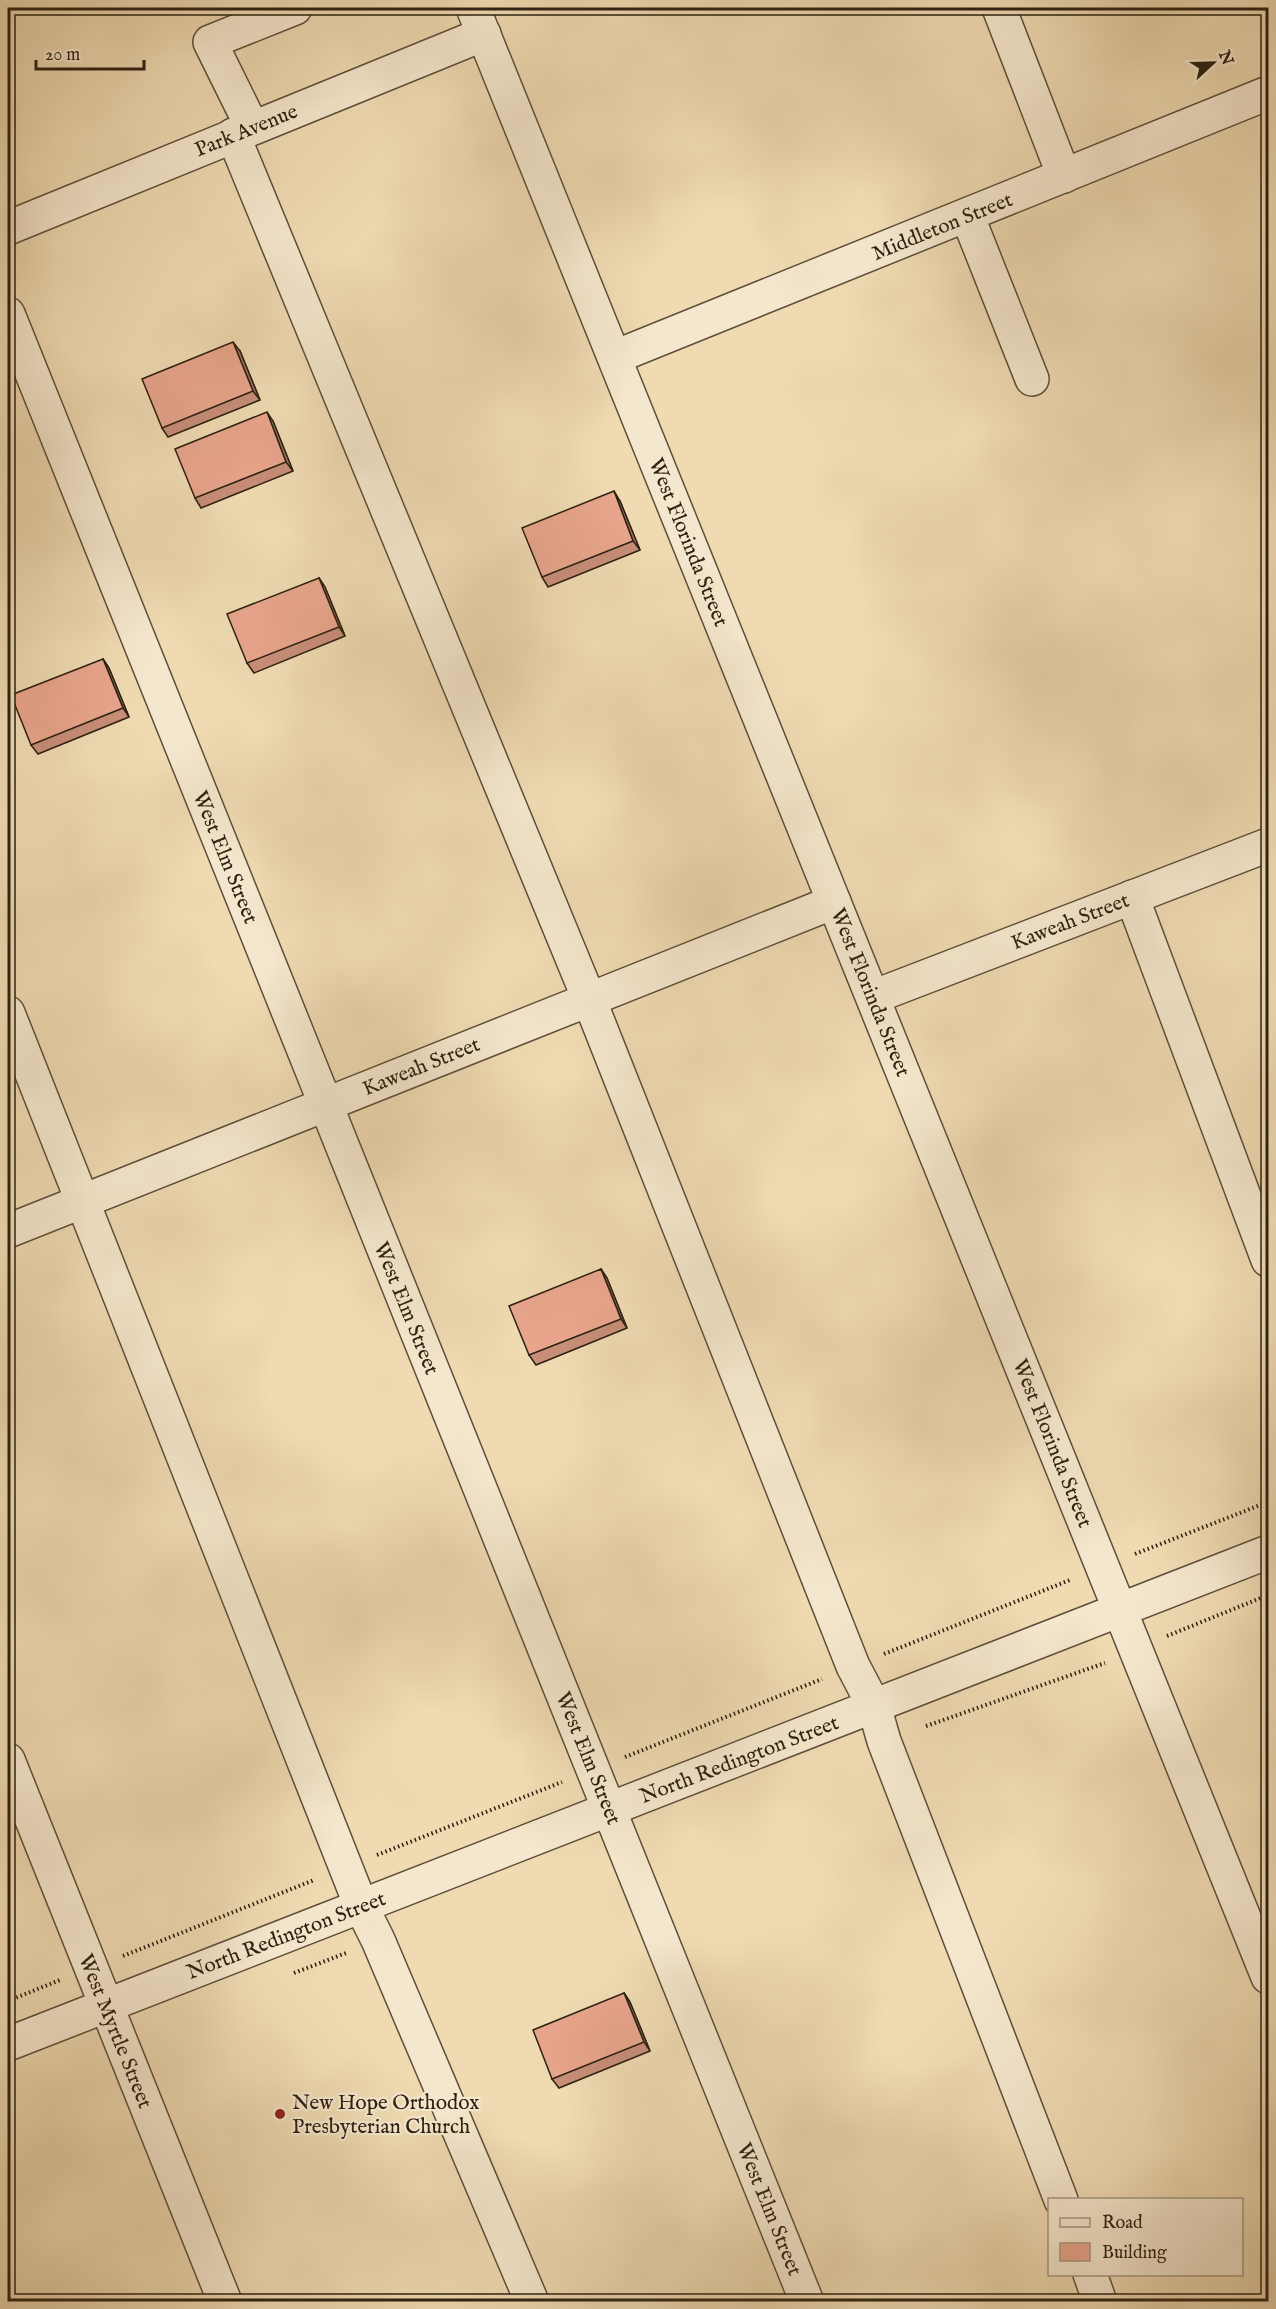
<svg xmlns="http://www.w3.org/2000/svg" width="1276" height="2309" font-family="'IM FELL English',serif">
	<style>
		.lines { fill: none; stroke-linecap: round; stroke-linejoin: round }
		.minor-casing { stroke: #5e4f3a; stroke-width: 36 }
		.path { stroke: #2d2112; stroke-width: 4; stroke-dasharray: 1.5 3; stroke-linecap: butt }
		.minor { stroke: #f5e7cd; stroke-width: 33 }
		.wall { fill: #c88e78; stroke: #2d2112; stroke-width: 1.5 }
		.shaded-wall { fill: #a27462; stroke: #2d2112; stroke-width: 1.5 }
		.building { fill: #e8a58c; stroke: #2d2112; stroke-width: 1.5 }
		.poi-dot { fill: #8f2418; stroke: #f5e7cd; stroke-width: 2 }
		.labels { text-anchor: middle; stroke-width: 4.5; stroke-linejoin: round; paint-order: stroke }
		.street-label { font-size: 21px; fill: #2d2112; stroke: #f5e7cd }
		.poi-label { font-size: 21px; fill: #2d2112; stroke: #f5e7cd; text-anchor: start }
	</style>
	<rect width="100%" height="100%" fill="#efdab2"/>
	<filter id="stains"><feTurbulence type="fractalNoise" baseFrequency=".00333" numOctaves="4"/><feColorMatrix values="0 0 0 0 .2 0 0 0 0 .09 0 0 0 0 .02 0 0 0 .5 -.17"/></filter>
	<radialGradient id="worn" r=".72"><stop offset=".6" stop-color="#630" stop-opacity="0"/><stop offset="1" stop-color="#630" stop-opacity=".3"/></radialGradient>
	<g class="lines">
		<!-- minor casing -->
		<g class="minor-casing">
			<g id="minor">
				<polyline points="473,8 1268,1977"/>
				<polyline points="999,8 1064,176"/>
				<polyline points="252,127 210,42 295,8"/>
				<polyline points="233,135 589,999 853,1666 874,1706 884,1741 1061,2200"/>
				<polyline points="967,215 1032,379"/>
				<polyline points="8,228 484,34"/>
				<polyline points="8,314 807,2302"/>
				<polyline points="615,357 1268,93"/>
				<polyline points="1132,897 1268,1260"/>
				<polyline points="873,997 1268,845"/>
				<polyline points="8,1013 361,1906 378,1940 532,2302"/>
				<polyline points="8,1231 834,902"/>
				<polyline points="8,1760 225,2302"/>
				<polyline points="8,2044 1268,1552"/>
				<polyline points="1090,2274 1100,2302"/>
			</g>
		</g>
		<!-- path -->
		<g class="path">
			<polyline points="1135,1554 1268,1502"/>
			<polyline points="1167,1636 1268,1595"/>
			<polyline points="884,1654 1070,1580"/>
			<polyline points="926,1726 1105,1663"/>
			<polyline points="625,1757 822,1679"/>
			<polyline points="377,1855 562,1782"/>
			<polyline points="123,1956 314,1880"/>
			<polyline points="294,1973 346,1953"/>
			<polyline points="8,2001 60,1980"/>
		</g>
		<!-- minor -->
		<use href="#minor" class="minor"/>
	</g>
	<!-- wall -->
	<g class="wall">
		<polygon points="240,351 260,400 168,437 162,428"/>
		<polygon points="273,421 293,471 201,508 195,498"/>
		<polygon points="620,501 640,550 548,587 542,577"/>
		<polygon points="319,578 325,587 345,636 254,673 247,663"/>
		<polygon points="103,659 109,668 129,717 38,754 31,745"/>
		<polygon points="601,1269 607,1278 627,1328 536,1365 529,1355"/>
		<polygon points="624,1993 630,2002 650,2051 559,2088 552,2079"/>
	</g>
	<!-- shaded-wall -->
	<g class="shaded-wall">
		<polygon points="233,342 240,351 260,400 253,391"/>
		<polygon points="267,412 273,421 293,471 286,462"/>
		<polygon points="614,491 620,501 640,550 633,541"/>
		<polygon points="319,578 325,587 345,636 339,627"/>
		<polygon points="103,659 109,668 129,717 123,708"/>
		<polygon points="601,1269 607,1278 627,1328 621,1319"/>
		<polygon points="624,1993 630,2002 650,2051 644,2042"/>
	</g>
	<!-- building -->
	<g class="building">
		<polygon points="233,342 253,391 162,428 142,379"/>
		<polygon points="267,412 286,462 195,498 175,449"/>
		<polygon points="614,491 633,541 542,577 522,528"/>
		<polygon points="319,578 339,627 247,663 227,614"/>
		<polygon points="103,659 123,708 31,745 11,695"/>
		<polygon points="601,1269 621,1319 529,1355 509,1306"/>
		<polygon points="624,1993 644,2042 552,2079 533,2030"/>
	</g>
	<!-- markers -->
	<circle class="poi-dot" cx="280" cy="2114" r="6"/>
	<g class="labels">
		<!-- street labels -->
		<g class="street-label">
			<text transform="translate(246 130) rotate(-22)" y="7">Park Avenue</text>
			<text transform="translate(942 226) rotate(-22)" y="7">Middleton Street</text>
			<text transform="translate(689 542) rotate(68)" y="7">West Florinda Street</text>
			<text transform="translate(226 857) rotate(68)" y="7">West Elm Street</text>
			<text transform="translate(1070 921) rotate(-21)" y="7">Kaweah Street</text>
			<text transform="translate(871 992) rotate(68)" y="7">West Florinda Street</text>
			<text transform="translate(421 1066) rotate(-22)" y="7">Kaweah Street</text>
			<text transform="translate(407 1308) rotate(68)" y="7">West Elm Street</text>
			<text transform="translate(1053 1443) rotate(68)" y="7">West Florinda Street</text>
			<text transform="translate(589 1758) rotate(68)" y="7">West Elm Street</text>
			<text transform="translate(739 1759) rotate(-21)" y="7">North Redington Street</text>
			<text transform="translate(286 1935) rotate(-21)" y="7">North Redington Street</text>
			<text transform="translate(116 2031) rotate(68)" y="7">West Myrtle Street</text>
			<text transform="translate(770 2209) rotate(68)" y="7">West Elm Street</text>
		</g>
		<!-- poi labels -->
		<g class="poi-label">
			<text x="292" y="2109">New Hope Orthodox<tspan x="292" dy="24">Presbyterian Church</tspan></text>
		</g>
	</g>
	<!-- margin -->
	<rect width="1276" height="2309" fill="none" stroke="#efdab2" stroke-width="30"/>
	<rect x="9" y="9" width="1258" height="2291" fill="none" stroke="#2d2112" stroke-width="3"/>
	<rect x="15" y="15" width="1246" height="2279" fill="none" stroke="#2d2112" stroke-width="1.5"/>
	<!-- legend -->
	<rect x="1048" y="2198" width="195" height="78" fill="#f5e7cd" stroke="#a59882" stroke-width="1.5"/>
	<rect x="1060" y="2218" width="30" height="9" fill="#f5e7cd" stroke="#a59882" stroke-width="1.5"/>
	<text x="1102" y="2228" font-size="18" fill="#2d2112">Road</text>
	<rect x="1060" y="2243" width="30" height="18" fill="#e8a58c" stroke="#a59882" stroke-width="1.5"/>
	<text x="1102" y="2258" font-size="18" fill="#2d2112">Building</text>
	<!-- north arrow -->
	<g transform="translate(1213 63) rotate(68)" stroke="#f5e7cd" stroke-width="4.5" paint-order="stroke">
	<path d="M0-4.5L10 22L0 15L-10 22Z" fill="#2d2112"/>
	<text y="-9" font-size="16" font-weight="bold" text-anchor="middle" fill="#2d2112">N</text>
	</g>
	<!-- scale -->
	<path d="M36 60v9h108v-9" fill="none" stroke="#2d2112" stroke-width="3"/>
	<text x="45" y="60" font-size="18" fill="#2d2112" stroke="#f5e7cd" stroke-width="4.5" paint-order="stroke">20 m</text>
	<rect width="100%" height="100%" filter="url(#stains)"/>
	<rect width="100%" height="100%" fill="url(#worn)"/>
</svg>
